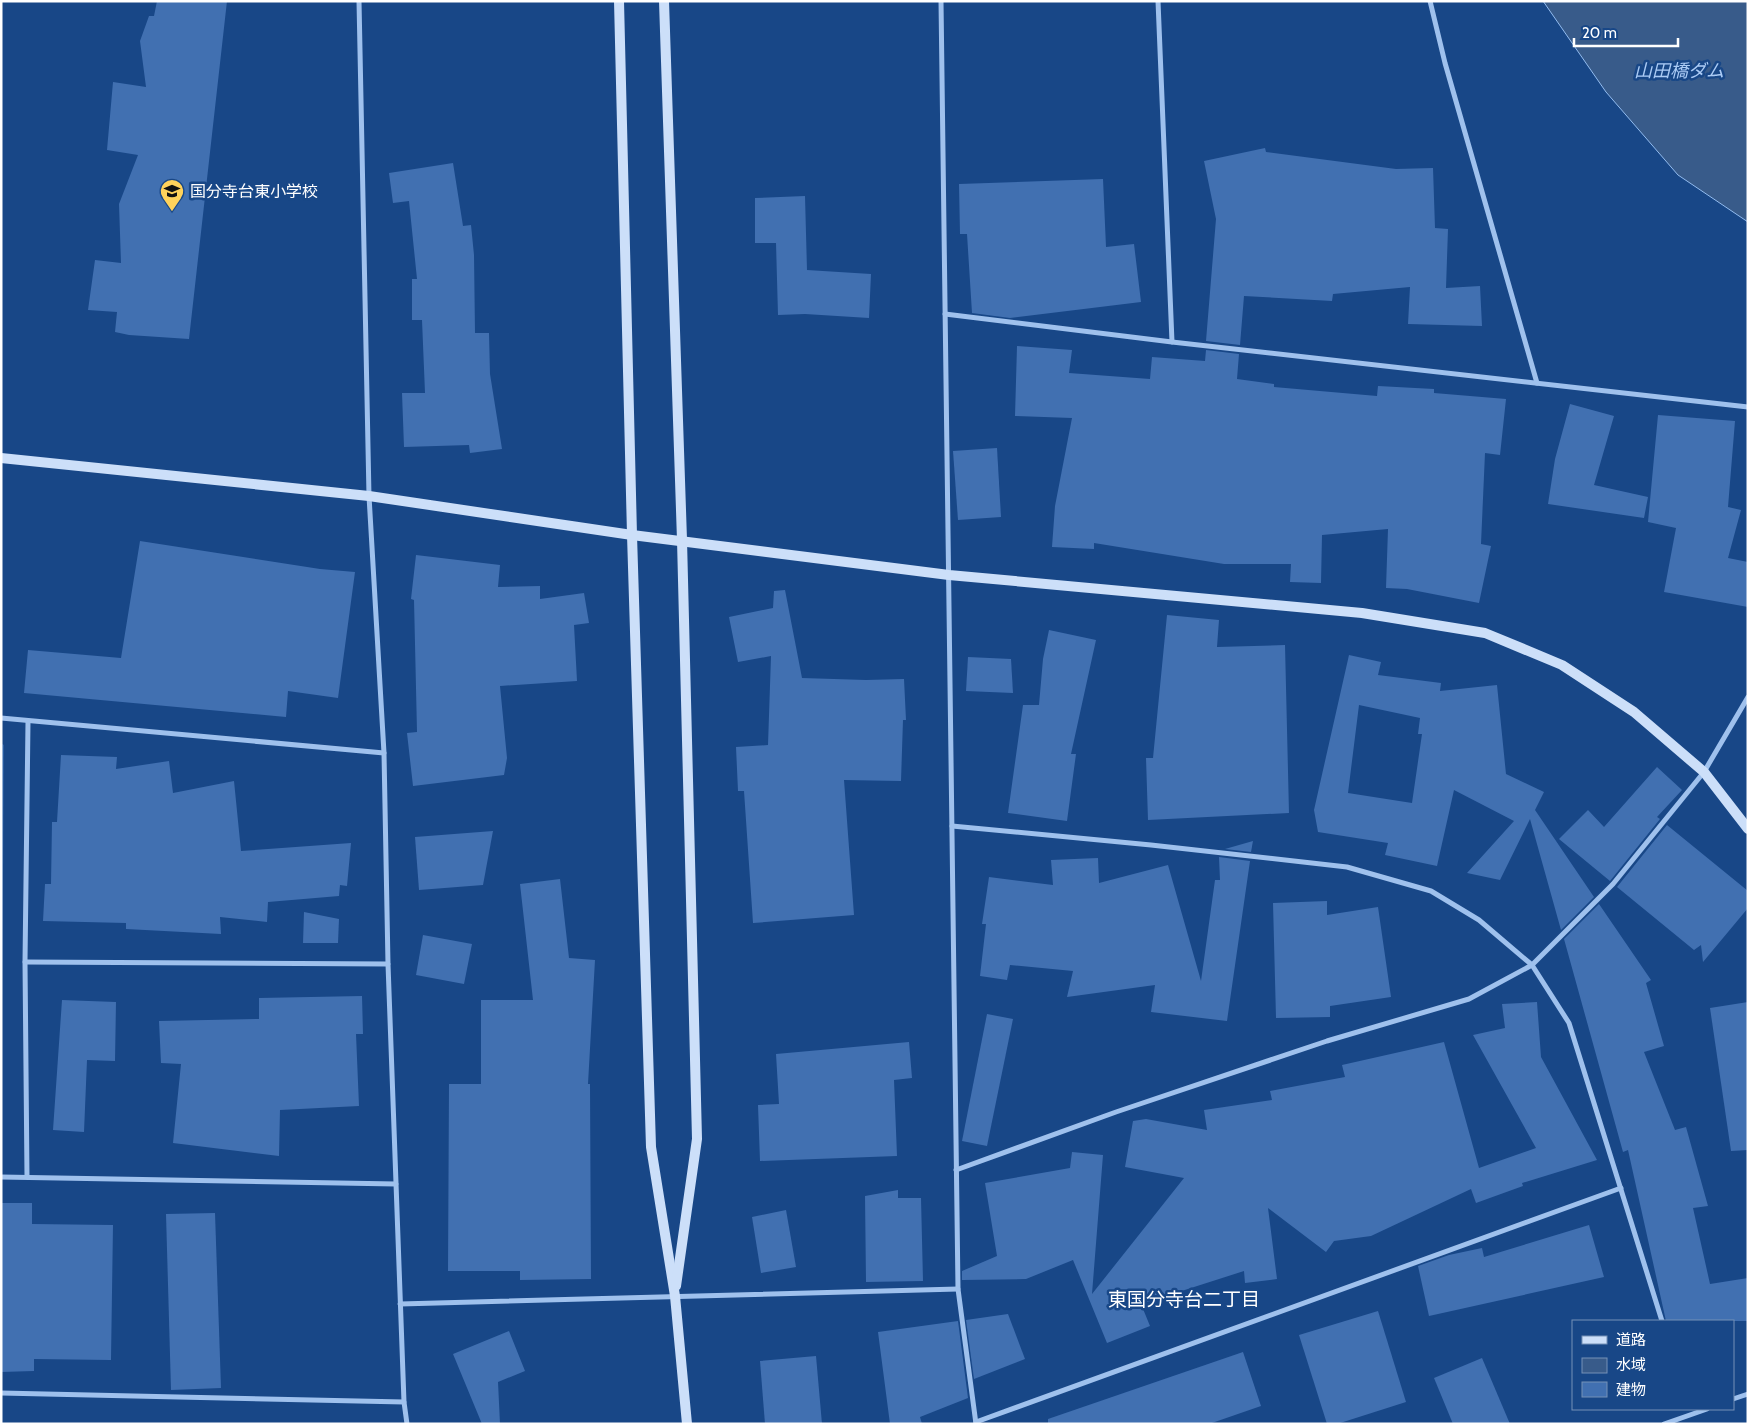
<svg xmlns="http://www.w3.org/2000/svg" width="1749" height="1425" font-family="Cabin,'Noto Sans JP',sans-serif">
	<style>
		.green { fill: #2b60a6 }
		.water { fill: #385b8a; stroke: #92bcf0 }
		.building { fill: #4170b1; fill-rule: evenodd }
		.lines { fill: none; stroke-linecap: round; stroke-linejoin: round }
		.street { stroke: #9fc1ed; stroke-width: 5 }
		.secondary { stroke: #ccdff9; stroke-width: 10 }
		.labels { text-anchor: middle; stroke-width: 5; stroke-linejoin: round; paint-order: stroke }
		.poi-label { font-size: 16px; fill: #fff; stroke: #184787; text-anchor: start }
		.water-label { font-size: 18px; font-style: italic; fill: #abcbf5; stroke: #184787 }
		.quarter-label { font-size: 19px; fill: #fff; stroke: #184787 }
	</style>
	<rect width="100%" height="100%" fill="#184787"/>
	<!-- green -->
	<polygon class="green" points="1,743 4,745 1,1141"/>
	<!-- water -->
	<polygon class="water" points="1543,1 1748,1 1748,222 1678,175 1606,92"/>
	<!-- building -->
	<g class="building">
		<polygon points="157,1 227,1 189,339 129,335 115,332 117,312 88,310 95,260 121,263 119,204 138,155 107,150 113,82 146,87 140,41 149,16 154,16"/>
		<polygon points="1265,148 1266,152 1396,169 1433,168 1435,228 1448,229 1446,288 1480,286 1482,326 1408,324 1410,287 1333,294 1332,301 1244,296 1240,345 1206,341 1216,219 1204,161"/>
		<polygon points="453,163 463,226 471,225 474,255 475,333 489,333 490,374 502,449 470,453 469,445 404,447 402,393 425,393 422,320 412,320 412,279 417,279 409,201 393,203 389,173"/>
		<polygon points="1103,179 1106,247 1134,244 1141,302 1010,318 972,313 967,234 960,234 959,184"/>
		<polygon points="805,196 807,270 871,274 869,318 805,314 778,315 776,243 755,243 755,198"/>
		<polygon points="1017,346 1072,350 1069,373 1150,379 1152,357 1205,361 1206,350 1239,354 1237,379 1274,384 1274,387 1377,396 1378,386 1434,389 1434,393 1506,399 1500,455 1485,453 1481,544 1491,546 1479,603 1407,589 1386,588 1388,529 1322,535 1321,583 1290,582 1291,564 1224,564 1094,543 1094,549 1052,547 1055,506 1072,418 1015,416"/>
		<polygon points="1570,404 1614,416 1594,485 1648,497 1644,518 1548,504 1555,459"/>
		<polygon points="1658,415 1735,421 1728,507 1741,510 1728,558 1748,562 1748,607 1664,592 1676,528 1648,522"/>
		<polygon points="997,448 1001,517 958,520 953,451"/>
		<polygon points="140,541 320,569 355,572 338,698 288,691 286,717 24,693 28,650 121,658"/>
		<polygon points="416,555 500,565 498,587 540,586 540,599 584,593 589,623 574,625 577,681 500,686 507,758 504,775 413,786 407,733 417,732 414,600 411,599"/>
		<polygon points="785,590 802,678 866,680 904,679 906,720 903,720 901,781 844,780 854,915 753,923 744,791 738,791 736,747 768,745 771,656 738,662 729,617 773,608 774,591"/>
		<polygon points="1167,615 1219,620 1217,647 1285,645 1289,813 1148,820 1146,758 1153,758"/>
		<polygon points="1049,630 1096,640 1071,754 1076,754 1067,821 1008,813 1023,705 1039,705 1043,659"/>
		<path d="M1349 655 1381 662 1378 675 1441 683 1440 691 1497 685 1506 774 1544 792 1535 810 1594 897 1561 930 1530 819 1500 880 1467 873 1514 821 1454 790 1437 866 1385 855 1388 843 1318 832 1314 810ZM1359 705 1420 718 1418 734H1422L1412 803 1348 793Z"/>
		<polygon points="968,657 1011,659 1013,693 966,691"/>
		<polygon points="61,755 117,757 116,769 169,761 173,793 234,781 241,851 351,843 347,886 340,885 339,896 268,902 267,922 220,917 221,934 126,929 126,923 43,921 45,884 51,884 52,822 57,822"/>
		<polygon points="1657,767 1682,790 1657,817 1660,819 1610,881 1559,839 1588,810 1604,827"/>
		<polygon points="1667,825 1748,891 1748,908 1703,962 1701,945 1694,950 1617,887"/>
		<polygon points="493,831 483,885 419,890 415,837"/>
		<polygon points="1253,841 1251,852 1225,849"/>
		<polygon points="1219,857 1250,861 1227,1021 1151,1012 1155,985 1067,997 1073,971 1010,965 1007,980 980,976 986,924 982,924 989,877 1053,885 1051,860 1098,858 1099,883 1168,865 1201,981 1215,880 1220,880"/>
		<polygon points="560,879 569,958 595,960 588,1084 590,1084 591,1279 520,1280 520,1271 448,1271 449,1084 481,1084 481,1000 533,1000 520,884"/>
		<polygon points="1327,901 1327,915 1378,907 1391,997 1330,1006 1330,1017 1276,1018 1273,903"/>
		<polygon points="1599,904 1651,980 1646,983 1664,1046 1644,1052 1675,1130 1686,1127 1708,1206 1693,1208 1710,1284 1748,1278 1748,1321 1666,1321 1628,1150 1623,1152 1564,939"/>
		<polygon points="304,912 339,919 338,943 303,943"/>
		<polygon points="423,935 472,944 464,984 416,975"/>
		<polygon points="362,996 363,1034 356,1034 359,1106 280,1110 279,1156 173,1143 181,1064 161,1063 159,1021 259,1019 259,998"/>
		<polygon points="62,1000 116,1002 115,1061 87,1060 84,1132 53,1130"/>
		<polygon points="1537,1002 1541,1057 1597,1160 1522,1183 1523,1186 1476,1203 1471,1189 1371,1236 1334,1241 1326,1252 1268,1208 1277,1279 1245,1283 1244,1271 1141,1304 1150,1326 1107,1343 1073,1260 1026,1279 962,1280 962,1271 997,1256 985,1183 1070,1168 1072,1152 1103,1155 1092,1294 1184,1178 1125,1167 1133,1121 1146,1119 1207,1130 1204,1110 1272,1100 1270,1091 1345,1077 1342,1065 1444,1042 1479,1168 1536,1148 1473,1035 1505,1028 1502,1004"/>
		<polygon points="1748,1002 1748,1150 1731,1151 1710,1008"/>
		<polygon points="987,1014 1013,1019 987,1146 962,1141"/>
		<polygon points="909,1042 912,1078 894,1080 897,1156 760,1161 758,1105 779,1104 776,1054"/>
		<polygon points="898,1190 898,1198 921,1198 923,1281 866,1282 865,1196"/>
		<polygon points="1,1203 32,1203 32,1224 113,1225 111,1360 34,1359 34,1371 1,1372"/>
		<polygon points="786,1210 796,1267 761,1273 752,1217"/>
		<polygon points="215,1213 221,1388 171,1390 166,1214"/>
		<polygon points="1589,1225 1604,1277 1429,1316 1418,1266 1449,1255 1482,1248 1484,1257"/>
		<polygon points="1378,1311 1406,1402 1337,1424 1327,1424 1299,1335"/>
		<polygon points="1008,1314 1025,1359 974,1379 966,1320"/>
		<polygon points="958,1321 968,1398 920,1417 922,1424 890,1424 878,1332"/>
		<polygon points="509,1331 525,1371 498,1382 500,1424 482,1424 453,1354"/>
		<polygon points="1243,1352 1261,1406 1209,1424 1048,1424 1048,1419"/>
		<polygon points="816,1356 822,1424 765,1424 760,1361"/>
		<polygon points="1482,1358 1510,1424 1453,1424 1434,1378"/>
	</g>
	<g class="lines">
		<!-- street -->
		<g class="street">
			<polyline points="359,1 369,496 384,753 388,964 404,1402 407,1424"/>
			<polyline points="941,1 958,1289 976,1424"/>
			<polyline points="1158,1 1172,342"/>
			<polyline points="1430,1 1445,63 1537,383"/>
			<polyline points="945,314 1172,342 1748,407"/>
			<polyline points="1,718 384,753"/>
			<polyline points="952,826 1151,845 1347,867 1431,891 1479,920 1532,965 1569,1023 1662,1321"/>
			<polyline points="25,962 388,964"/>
			<polyline points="956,1170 1116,1112 1327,1041 1469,999 1532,965 1613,884 1704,772 1748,697"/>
			<polyline points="1,1177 396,1184"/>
			<polyline points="27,1177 25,962 28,722"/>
			<polyline points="400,1304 958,1289"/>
			<polyline points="1,1393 404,1402"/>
			<polyline points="1733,1399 1748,1394"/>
			<polyline points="976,1422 1621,1188"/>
			<polyline points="1664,1424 1707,1409"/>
		</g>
		<!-- secondary -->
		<g class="secondary">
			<polyline points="619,1 632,535 651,1147 675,1296 687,1424"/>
			<polyline points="664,1 682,540 697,1139 676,1286"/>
			<polyline points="1,458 369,496 632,535 949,575 1362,613 1485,633 1562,665 1634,712 1704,772 1748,829"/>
		</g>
	</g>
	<!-- icons -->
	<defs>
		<g id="school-pin" transform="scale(1.25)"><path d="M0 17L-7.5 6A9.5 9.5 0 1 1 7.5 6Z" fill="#ffd25b" stroke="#184787"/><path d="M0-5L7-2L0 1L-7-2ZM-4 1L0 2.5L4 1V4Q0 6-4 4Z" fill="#111"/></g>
	</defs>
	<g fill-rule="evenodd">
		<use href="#school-pin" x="172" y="191"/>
	</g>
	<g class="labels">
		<!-- poi labels -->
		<g class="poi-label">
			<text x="190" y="197">国分寺台東小学校</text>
		</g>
		<!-- water labels -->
		<g class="water-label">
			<text x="1679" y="77">山田橋ダム</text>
		</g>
		<!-- quarter labels -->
		<g class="quarter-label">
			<text x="1184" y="1306">東国分寺台二丁目</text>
		</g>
	</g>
	<!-- border -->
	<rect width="1749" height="1425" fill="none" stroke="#ffffff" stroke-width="5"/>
	<!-- legend -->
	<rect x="1572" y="1320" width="162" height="90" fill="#184787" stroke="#7491b7"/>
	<rect x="1582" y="1336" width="25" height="8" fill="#ccdff9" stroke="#7491b7"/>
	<text x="1616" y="1345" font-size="15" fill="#ffffff">道路</text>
	<rect x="1582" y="1358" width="25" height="15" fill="#385b8a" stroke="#7491b7"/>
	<text x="1616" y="1370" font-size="15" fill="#ffffff">水域</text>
	<rect x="1582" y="1382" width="25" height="15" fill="#4170b1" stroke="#7491b7"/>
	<text x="1616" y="1395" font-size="15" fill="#ffffff">建物</text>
	<!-- scale -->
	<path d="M1574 38v8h104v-8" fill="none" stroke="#ffffff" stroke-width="2.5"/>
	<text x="1582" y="38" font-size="15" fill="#ffffff" stroke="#184787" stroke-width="4" paint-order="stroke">20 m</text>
</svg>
